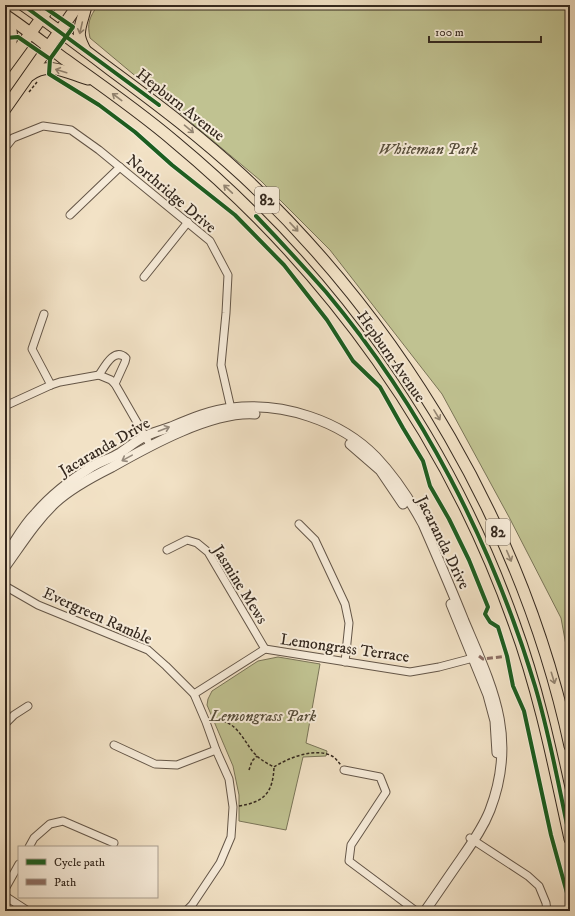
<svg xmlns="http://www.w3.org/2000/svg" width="575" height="916" font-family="'IM FELL DW Pica',serif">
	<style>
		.green { fill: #c0c291; stroke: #7a7558 }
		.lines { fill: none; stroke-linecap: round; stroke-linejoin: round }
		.minor-casing { stroke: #645648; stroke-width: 9 }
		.tertiary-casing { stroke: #645648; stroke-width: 11 }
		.primary-casing { stroke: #34281e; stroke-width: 13 }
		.path { stroke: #34281e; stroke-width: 1.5; stroke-dasharray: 3 2; stroke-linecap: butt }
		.minor { stroke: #f7ecda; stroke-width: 7 }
		.tertiary { stroke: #f7ecda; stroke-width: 9 }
		.primary { stroke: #f2e2c6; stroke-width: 11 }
		.quiet { stroke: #8d6e63; stroke-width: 3; stroke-dasharray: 6 3; stroke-linecap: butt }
		.cycleway-casing { stroke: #f7ecda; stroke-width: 6 }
		.cycleway { stroke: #1b5e20; stroke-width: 4 }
		.oneway { stroke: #938572 }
		.oneway2 { stroke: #968a7c }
		.labels { text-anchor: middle; stroke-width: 4; stroke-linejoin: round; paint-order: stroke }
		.shield { fill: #f7ecda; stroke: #6e6356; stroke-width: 1 }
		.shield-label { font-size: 15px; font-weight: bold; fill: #34281e }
		.street-label { font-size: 16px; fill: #34281e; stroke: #f7ecda }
		.park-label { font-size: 16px; font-style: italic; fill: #574e3b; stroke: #f7ecda }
	</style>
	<rect width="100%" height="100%" fill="#f2e2c6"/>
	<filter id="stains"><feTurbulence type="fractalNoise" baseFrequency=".005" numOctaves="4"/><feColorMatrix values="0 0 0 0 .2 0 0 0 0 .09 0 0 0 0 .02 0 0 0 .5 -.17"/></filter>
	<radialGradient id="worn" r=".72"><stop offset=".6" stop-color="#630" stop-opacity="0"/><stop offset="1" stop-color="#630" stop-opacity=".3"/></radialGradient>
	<!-- green -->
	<g class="green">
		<path d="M98 5H570V667L561 618 509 517 442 394 330 250 261 181 90 38C87 23 89 18 98 5Z"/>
		<polygon points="278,657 320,664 306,743 327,751 326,756 303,757 286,830 239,821 239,795 233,766 207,705 208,699 212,691 258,661"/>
	</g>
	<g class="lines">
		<!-- minor casing -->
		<g class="minor-casing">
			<g id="minor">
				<polyline points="5,148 13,138 43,126 71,130 99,150 210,241 228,275 226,313 221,365 232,413"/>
				<polyline points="70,215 120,167"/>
				<polyline points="144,277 188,222"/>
				<polyline points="44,314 32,349 51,385"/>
				<path d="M99 375C105 366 114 347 126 358L125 362 115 384"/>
				<polyline points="5,406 51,385 60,382 99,375 111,380 115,384 150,445"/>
				<polyline points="299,524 315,540 345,604 349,623 345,662"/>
				<polyline points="167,550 187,540 197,543 208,552 265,649"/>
				<polyline points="5,586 38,605 148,650 166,666 194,694 206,722 216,750 229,779 233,807 231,837 220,863 192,905 186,911"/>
				<polyline points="194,694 265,649 410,672 439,667 477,657"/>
				<polyline points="5,724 14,715 28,706"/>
				<polyline points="114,745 155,764 177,765 216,750"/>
				<polyline points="344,770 380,777 386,792 351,845 349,861 416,911"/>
				<polyline points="470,838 528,876 539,886 546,903 547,911"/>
				<polyline points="29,847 34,838 50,824 63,821 114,843"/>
				<polyline points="5,889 19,864"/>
				<polyline points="5,896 28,911"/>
			</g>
		</g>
		<!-- tertiary casing -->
		<g class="tertiary-casing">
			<g id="tertiary">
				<polyline points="350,444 380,470 403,504"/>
				<path d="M5 556C15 542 23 526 35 514 51 495 72 479 93 466 102 461 112 458 120 453 129 447 137 440 146 436 154 432 163 430 171 427 190 419 211 410 232 408 282 402 340 420 376 457 394 476 410 500 423 524 437 556 451 588 464 621 492 687 518 737 490 810 483 828 472 843 461 859 449 876 437 894 425 911"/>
				<path d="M5 567C21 545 35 522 55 503 71 488 92 477 112 467 149 446 212 411 255 414"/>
				<polyline points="451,604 488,695 495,721 497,753"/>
			</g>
		</g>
		<!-- primary casing -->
		<g class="primary-casing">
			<g id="primary">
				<path d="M23 5C53 26 82 48 111 70 157 104 202 138 244 177 405 329 523 529 570 746"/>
				<path d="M5 15C25 28 44 44 63 58 101 85 140 112 175 142 328 269 448 436 514 623 540 694 554 766 570 839"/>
				<path d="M5 19C17 35 10 44 5 61"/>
				<path d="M85 50C83 46 81 42 80 38 77 30 85 14 86 5"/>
				<polyline points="5,68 51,5"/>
				<path d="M30 75C49 61 67 73 88 79"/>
				<polyline points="5,109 78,5"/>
			</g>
		</g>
		<!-- path -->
		<g class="path">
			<polyline points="29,92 37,82"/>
			<path d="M213 721C235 718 242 738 253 752 259 759 266 763 274 767 288 758 315 747 332 756 336 758 338 762 341 765"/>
			<polyline points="249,770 252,761 257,756"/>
			<path d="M239 806C264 802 273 793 274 767"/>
		</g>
		<!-- minor -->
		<use href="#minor" class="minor"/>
		<!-- tertiary -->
		<use href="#tertiary" class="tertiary"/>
		<!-- primary -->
		<use href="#primary" class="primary"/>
		<!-- quiet -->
		<polyline class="quiet" points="479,656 483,659 507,656"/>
		<!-- cycleway casing -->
		<g class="cycleway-casing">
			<g id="cycleway">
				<polyline points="23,5 159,105"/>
				<polyline points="41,5 73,27 50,59"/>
				<polyline points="5,38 18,37 50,59 49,74 99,105 135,132 172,165 235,215 284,265 327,320 353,361 380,387 403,428 423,461 430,486 449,519 469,560 488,607 485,614 490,622 498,627 507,656 513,686 524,711 551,835 570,904"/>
				<path d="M256 216C280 241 303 266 326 292 422 407 492 543 535 686 550 736 559 788 570 839"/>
			</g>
		</g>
		<!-- cycleway -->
		<use href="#cycleway" class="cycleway"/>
	</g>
	<!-- one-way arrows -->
	<defs><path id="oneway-shaft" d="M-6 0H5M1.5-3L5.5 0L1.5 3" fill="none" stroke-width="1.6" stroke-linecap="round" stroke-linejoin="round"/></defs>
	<g class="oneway">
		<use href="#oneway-shaft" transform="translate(81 28) rotate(103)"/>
		<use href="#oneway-shaft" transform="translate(61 71) rotate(-163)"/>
		<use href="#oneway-shaft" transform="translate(117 97) rotate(-143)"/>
		<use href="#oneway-shaft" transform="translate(189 129) rotate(40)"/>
		<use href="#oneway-shaft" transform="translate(228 189) rotate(-137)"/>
		<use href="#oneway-shaft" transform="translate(294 227) rotate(47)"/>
		<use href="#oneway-shaft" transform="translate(437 415) rotate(59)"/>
		<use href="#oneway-shaft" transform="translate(509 556) rotate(67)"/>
		<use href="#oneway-shaft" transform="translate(553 678) rotate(73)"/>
	</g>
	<g class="oneway2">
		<use href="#oneway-shaft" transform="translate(164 429) rotate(-21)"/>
		<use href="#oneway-shaft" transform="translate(127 458) rotate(151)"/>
	</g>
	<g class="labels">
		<!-- shield labels -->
		<g class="shield">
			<rect x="255" y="187" width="24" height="26" rx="3"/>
			<rect x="486" y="519" width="24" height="26" rx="3"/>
		</g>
		<g class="shield-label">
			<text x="267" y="205">82</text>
			<text x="498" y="537">82</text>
		</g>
		<!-- street labels -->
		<g class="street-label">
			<text transform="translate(181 104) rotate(38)" y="6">Hepburn Avenue</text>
			<text transform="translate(172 193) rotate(40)" y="6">Northridge Drive</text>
			<text transform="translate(392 356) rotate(55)" y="6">Hepburn Avenue</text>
			<text transform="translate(104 446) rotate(-30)" y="6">Jacaranda Drive</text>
			<text transform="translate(444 542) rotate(64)" y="6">Jacaranda Drive</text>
			<text transform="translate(241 584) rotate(58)" y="6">Jasmine Mews</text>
			<text transform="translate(98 615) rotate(24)" y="6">Evergreen Ramble</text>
			<text transform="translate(345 647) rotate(8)" y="6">Lemongrass Terrace</text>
		</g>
		<!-- park labels -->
		<g class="park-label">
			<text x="428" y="154">Whiteman Park</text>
			<text x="263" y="721">Lemongrass Park</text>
		</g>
	</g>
	<!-- margin -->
	<rect width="575" height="916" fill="none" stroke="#f2e2c6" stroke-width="20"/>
	<rect x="6" y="6" width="563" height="904" fill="none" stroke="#34281e" stroke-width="2"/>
	<rect x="10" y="10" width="555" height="896" fill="none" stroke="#34281e"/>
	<!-- legend -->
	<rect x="18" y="846" width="140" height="52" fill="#f7ecda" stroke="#a99e8f"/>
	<rect x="26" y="859" width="20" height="6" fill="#1b5e20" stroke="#a99e8f"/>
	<text x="54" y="866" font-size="12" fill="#34281e">Cycle path</text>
	<rect x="26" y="879" width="20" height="6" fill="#8d6e63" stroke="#a99e8f"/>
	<text x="54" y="886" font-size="12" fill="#34281e">Path</text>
	<!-- scale -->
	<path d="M429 36v6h112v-6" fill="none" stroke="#34281e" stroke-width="2"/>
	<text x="435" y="36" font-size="12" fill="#34281e" stroke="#f7ecda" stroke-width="3" paint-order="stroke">100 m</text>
	<rect width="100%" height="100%" filter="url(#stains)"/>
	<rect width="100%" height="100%" fill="url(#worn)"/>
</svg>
